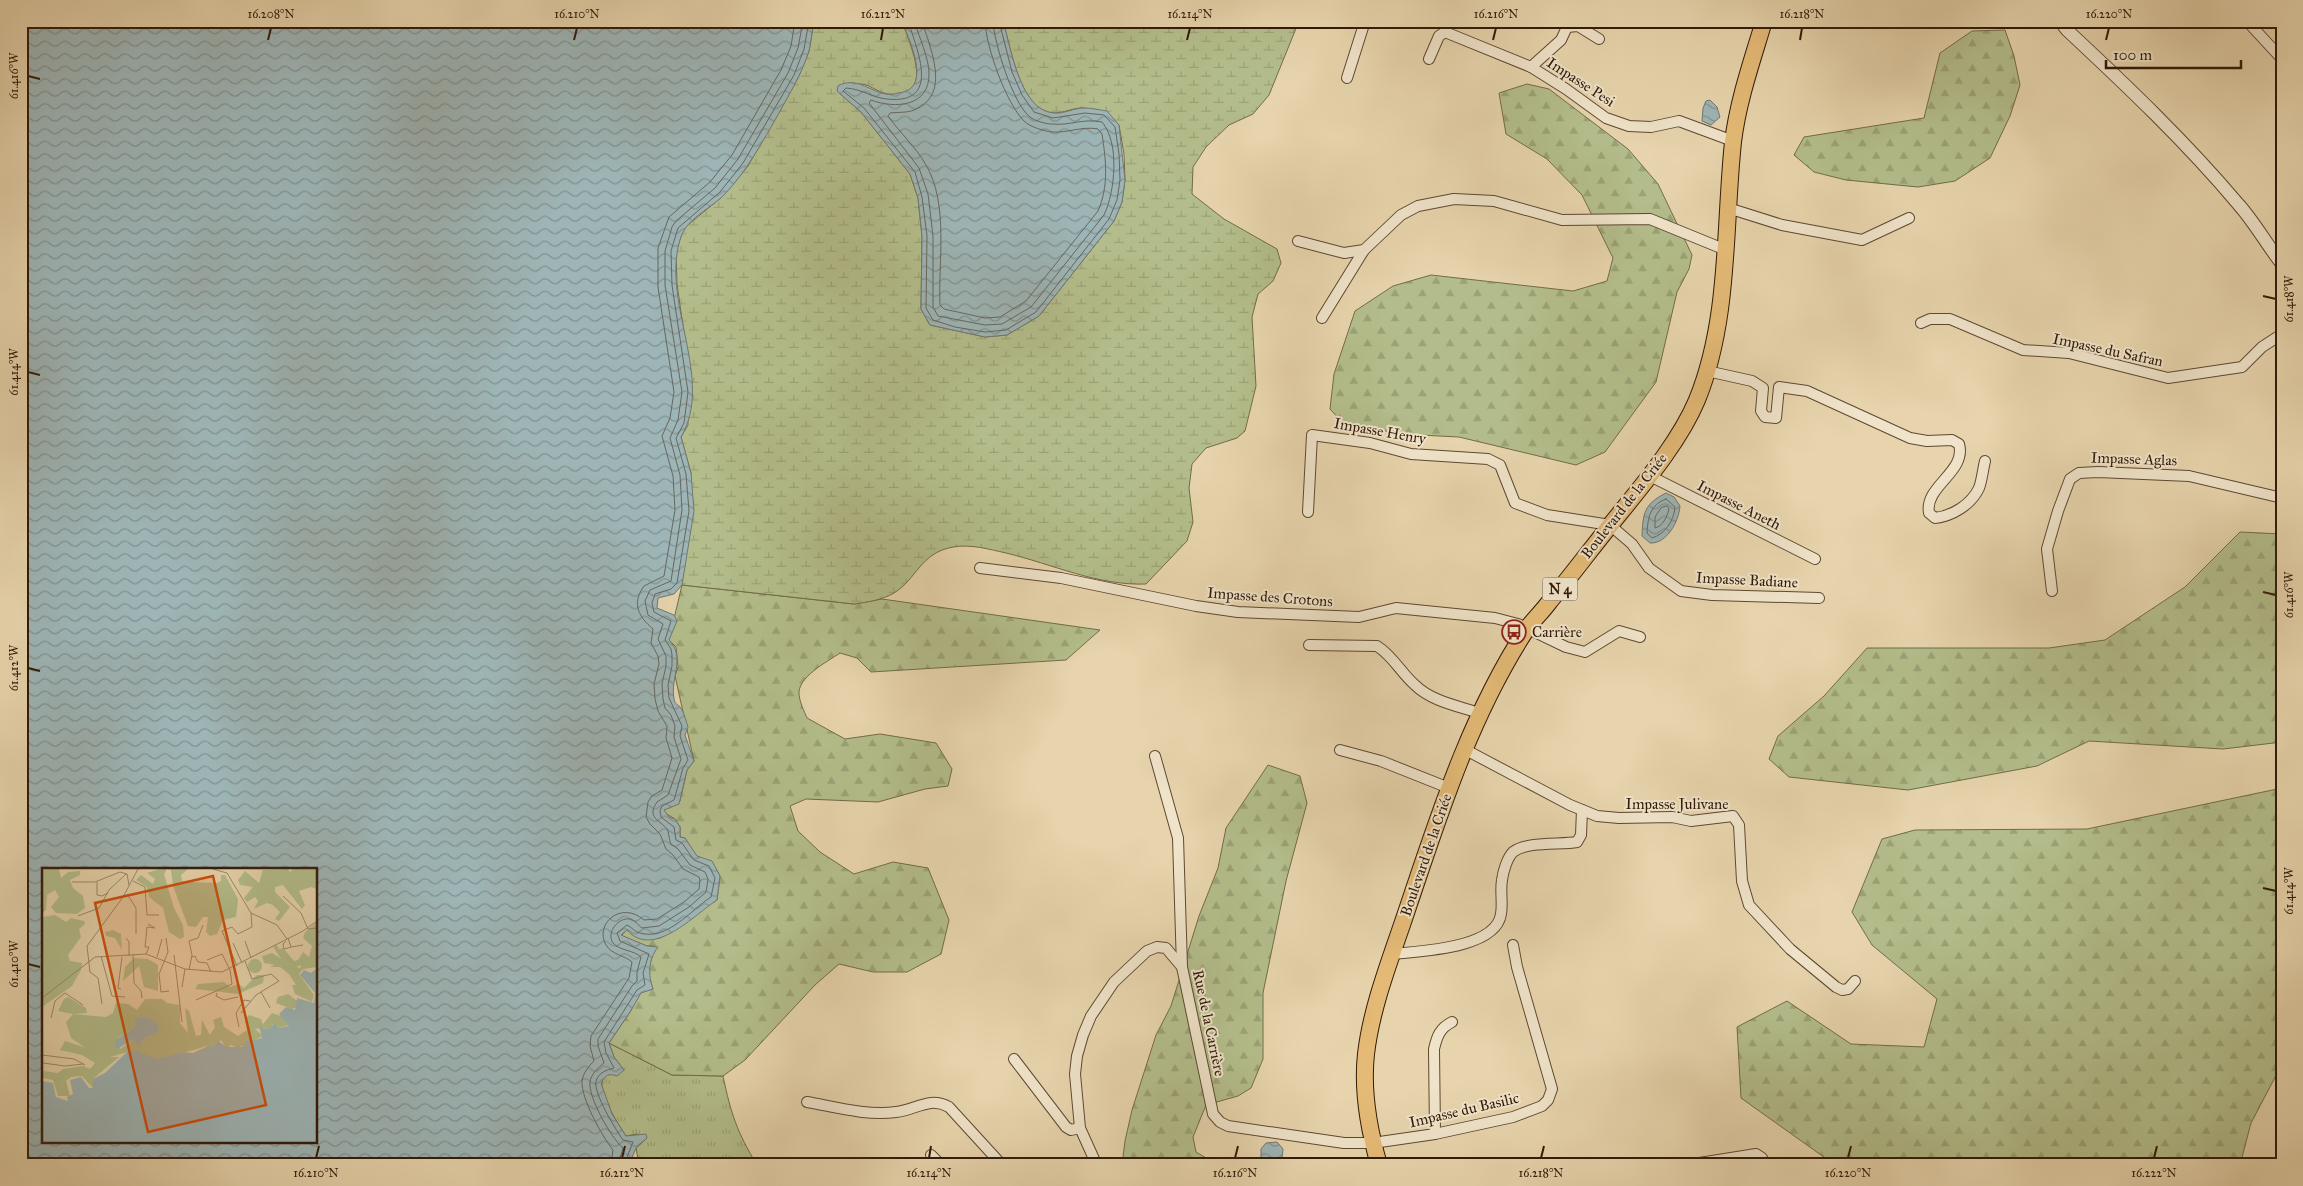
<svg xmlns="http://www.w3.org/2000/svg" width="2303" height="1186" font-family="'IM FELL Great Primer',serif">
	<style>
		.grass { fill: url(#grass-tufts); stroke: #726b4a }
		.forest { fill: url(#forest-firs); stroke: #726b4a }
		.wetland { fill: url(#wetland-marsh); stroke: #726b4a }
		.water { fill: url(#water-waves); stroke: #727770; fill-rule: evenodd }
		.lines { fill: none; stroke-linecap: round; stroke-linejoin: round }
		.shore { stroke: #67675f; stroke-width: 1 }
		.minor-casing { stroke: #5e4831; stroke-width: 12 }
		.tertiary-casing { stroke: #5e4831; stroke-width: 14 }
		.primary-casing { stroke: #311908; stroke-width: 18 }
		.minor { stroke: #efe3c9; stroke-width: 10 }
		.tertiary { stroke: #efe3c9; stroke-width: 12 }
		.primary { stroke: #e4ba76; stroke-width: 16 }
		.ticks { fill: none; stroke: #311908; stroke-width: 2 }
		.labels { text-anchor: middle; stroke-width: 4; stroke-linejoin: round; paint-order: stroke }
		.shield { fill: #efe3c9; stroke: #6a5642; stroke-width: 1 }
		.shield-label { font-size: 14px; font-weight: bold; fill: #311908 }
		.street-label { font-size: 15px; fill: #311908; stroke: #efe3c9 }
		.poi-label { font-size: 15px; fill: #311908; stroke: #efe3c9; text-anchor: start }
		.inset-road { fill: none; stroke: #9e896a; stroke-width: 1 }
		.view { fill: #cd4f0b; fill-opacity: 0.15; stroke: #cd4f0b; stroke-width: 2.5 }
		.inset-edge { fill: none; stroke: #311908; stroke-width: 2.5 }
		.neatline { fill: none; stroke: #311908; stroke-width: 2 }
		.ticks-label { font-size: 12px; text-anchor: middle; fill: #311908 }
	</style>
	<defs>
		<pattern id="grass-tufts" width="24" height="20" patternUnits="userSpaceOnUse" patternTransform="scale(1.25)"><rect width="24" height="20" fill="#b3bd8b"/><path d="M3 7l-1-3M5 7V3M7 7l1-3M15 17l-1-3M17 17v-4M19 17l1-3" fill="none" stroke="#9aa276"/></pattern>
		<pattern id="forest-firs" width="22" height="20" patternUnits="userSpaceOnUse" patternTransform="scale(1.25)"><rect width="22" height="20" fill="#b3bd8b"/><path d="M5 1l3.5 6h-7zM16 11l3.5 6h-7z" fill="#9aa276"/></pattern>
		<pattern id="wetland-marsh" width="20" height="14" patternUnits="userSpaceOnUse" patternTransform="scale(1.25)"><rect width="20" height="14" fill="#b3bd8b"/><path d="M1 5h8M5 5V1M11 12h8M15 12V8" fill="none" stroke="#9aa276"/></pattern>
		<pattern id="water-waves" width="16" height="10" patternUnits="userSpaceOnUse" patternTransform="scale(1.25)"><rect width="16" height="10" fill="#9db5b6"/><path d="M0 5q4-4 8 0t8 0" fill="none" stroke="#819292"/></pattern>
	</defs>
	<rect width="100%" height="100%" fill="#e7d4ac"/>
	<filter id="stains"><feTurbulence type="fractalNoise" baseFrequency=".004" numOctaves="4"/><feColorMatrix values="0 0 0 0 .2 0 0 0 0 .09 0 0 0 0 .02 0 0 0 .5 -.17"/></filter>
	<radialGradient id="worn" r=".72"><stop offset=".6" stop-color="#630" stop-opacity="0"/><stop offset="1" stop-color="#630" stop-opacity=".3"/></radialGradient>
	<!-- grass -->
	<path class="grass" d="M609 1043 672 1075 723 1076C731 1114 737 1132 757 1165H639L636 1148 647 1138 637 1134 626 1136C619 1125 593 1087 605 1076 609 1073 618 1071 624 1070L614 1057Z"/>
	<!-- forest -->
	<g class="forest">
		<polygon points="2005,30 2014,56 2020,85 2010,116 1990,158 1955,181 1918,187 1846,180 1814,172 1794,155 1804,137 1924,118 1940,53 1972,31"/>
		<polygon points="1527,84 1549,89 1628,149 1658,184 1692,255 1689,269 1677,292 1656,382 1605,452 1576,465 1459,437 1399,434 1341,421 1330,409 1334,374 1355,311 1393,286 1431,275 1573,291 1607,281 1613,258 1582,195 1547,159 1506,134 1499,93"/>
		<polygon points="2240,532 2282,534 2282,742 2223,749 2089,741 2037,766 1908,790 1789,777 1769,759 1778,736 1824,696 1867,648 2049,648 2105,640 2185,587"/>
		<path d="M682 585 854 604 882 599 1100 630 1066 660 871 672 857 658 840 653C827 662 797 677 799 695 800 703 804 711 807 718L845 739 880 734 936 743 952 769 948 786 925 789 878 802 806 799 790 806 798 831 820 852 854 874 893 862 928 868 949 920 941 954 907 972H873L839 964 815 985 745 1060 723 1076 672 1075 609 1043 630 1012 641 992 653 989 648 974 654 946H647L621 936 627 930 653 938H660C681 927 697 912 717 900L720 876 712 862 696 856 685 838 680 837V827L675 819 665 813 664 810 680 801 687 770 694 761 675 676 678 667 676 647 669 640Z"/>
		<polygon points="1268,765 1300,776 1307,803 1286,881 1263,993 1263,1059 1251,1088 1238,1096 1206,1105 1193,1137 1196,1152 1213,1162 1213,1165 1122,1165 1125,1141 1132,1110 1156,1035 1171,1006 1199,916 1218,868 1226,828"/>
		<polygon points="2282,788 2282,1064 2251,1123 2240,1165 1835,1165 1741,1098 1737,1027 1787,1001 1851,1044 1924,1047 1937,999 1872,945 1852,912 1882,839 1915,830 2087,829"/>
	</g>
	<!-- wetland -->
	<path class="wetland" d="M814 21H902C910 46 937 99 888 94 878 93 868 83 859 84 852 85 844 89 837 91L861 112 910 174 918 198 922 236 921 309 930 325 985 337 1007 335 1039 316 1114 221 1122 202 1125 180 1124 154 1119 125C1109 120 1095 110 1085 108 1075 107 1064 113 1054 113 1020 112 1011 48 1003 21H1299L1269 95 1253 114 1229 125 1206 147 1193 167 1192 194 1224 219 1277 249 1281 263 1273 281 1258 294 1252 317 1256 386 1245 431 1237 438 1206 448 1192 464 1189 488 1193 522 1187 541 1146 584C1098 586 1052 564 1006 553 988 549 971 544 953 547 920 553 917 579 894 593 882 600 868 602 854 604L682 585 691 473 681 437 688 425 684 333 677 284 676 252 683 229 723 196 748 166 798 78 809 51Z"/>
	<!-- water -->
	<g class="water">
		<path d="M21 21H814C812 31 811 42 809 51 802 73 790 93 779 113 763 141 747 171 724 195 709 210 686 218 680 240 661 303 715 379 681 437L691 473 694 511 682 585 674 594 658 598 657 608 674 615 677 621 669 640C686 657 670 678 674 699 675 705 678 704 681 708 684 713 686 721 688 727L685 735 694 761 687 770 679 804 664 810 669 817 675 819 680 827V837L685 838 697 856 712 861 720 876 717 900C695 914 653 960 627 930L621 935 647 946 658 947C648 960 648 975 653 989L641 993 630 1012 609 1043 614 1057 624 1070 617 1076C608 1073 606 1075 601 1083L612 1114 626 1136 646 1134 647 1138 636 1148 629 1165H21ZM44 870H316V1142H44Z"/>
		<path d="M902 21H1003C1011 48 1020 111 1054 113 1064 114 1074 108 1084 108 1092 108 1100 110 1107 111L1119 125 1125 180 1122 202 1114 221 1039 316 1007 335 985 337 930 325 921 309 922 236 918 198 910 174 861 112 837 91 838 86C856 76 869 91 886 94 890 95 895 94 898 93 933 90 910 42 902 21Z"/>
		<polygon points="1710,100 1717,107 1720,117 1711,125 1702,121 1703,108 1706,101"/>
		<path d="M1666 493 1674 497 1680 506C1679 521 1667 544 1650 543L1642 536C1643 513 1644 504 1666 493Z"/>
		<polygon points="1277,1142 1283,1149 1282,1158 1267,1165 1261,1157 1261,1149 1266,1143"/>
	</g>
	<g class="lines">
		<!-- shore -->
		<g class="shore">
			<path d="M908 21C917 50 942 105 887 99 873 98 862 89 846 88L843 91 864 108 915 172 922 197 927 236 926 308 933 320 955 327 985 332 1006 330 1036 312 1109 219 1117 200 1120 180 1119 154 1115 127 1104 115 1085 113 1053 118 1034 112 1022 95 1012 72 999 21"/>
			<path d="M914 21C919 36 929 59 929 73 930 107 895 109 871 100L869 103 919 168 928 194 933 236V307L938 316 985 325 1002 324 1031 307 1104 215C1115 192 1120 143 1102 122 1083 118 1069 126 1052 124 1046 124 1035 121 1030 117 1013 104 994 43 993 21"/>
			<path d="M922 21C930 48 952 95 914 110 907 113 898 112 890 113L888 116C900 133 916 147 926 165 949 204 938 262 940 305L944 309 985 318 1000 317 1026 301 1098 211C1109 186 1106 160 1102 134L1098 129C1082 126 1068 133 1052 132 1044 131 1030 127 1024 121 1006 103 986 47 985 21"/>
			<path d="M1666 499 1675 507C1674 521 1665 534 1652 538L1647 533C1648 517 1650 505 1666 499Z"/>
			<path d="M1667 506 1669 509C1667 517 1663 526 1655 528V517L1661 508Z"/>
			<path d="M611 1165 613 1150C602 1136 581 1099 582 1081 583 1073 589 1066 594 1061L590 1046 591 1036 629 978 632 962C624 955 612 955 606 945 594 924 621 900 644 920L657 919 684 902 699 889 700 880 699 877 683 869 673 855 666 849 660 834 650 824 646 817 648 802 652 796 662 790 672 758 666 738 667 726 658 711 655 699 654 684 659 664 658 656 651 643 653 629C639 617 631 604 644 586L664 576 675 510 673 476 662 436 670 418 674 392 658 287V248L669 217 710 182 732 155 781 70 791 46 795 21"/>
			<path d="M618 1165 623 1148C611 1138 588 1097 590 1082 591 1074 598 1068 604 1063L598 1046V1039L632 986 637 981V972L641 957C634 950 620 951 613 943 606 933 618 917 630 919 635 920 638 925 642 928L659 926 689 907 706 892 708 879 705 872 690 865 678 849 671 844C669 840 669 832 667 829 660 820 646 818 657 802L668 795 681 759 674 737 675 726 671 715 665 708 663 699 662 684 666 666V656L658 639 663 624 648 615 645 601 650 590 671 581 682 510 680 475 670 438 678 420 682 392 665 285V251L672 227 676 221 715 188 738 159 788 73 798 48 803 21"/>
			<path d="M624 1165 633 1142 623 1140C616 1130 593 1093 596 1081 599 1072 607 1070 614 1068L606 1053 604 1042 637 990 645 985 643 973 649 954 620 941 617 933 627 925C632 927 634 932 640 933 667 941 691 910 711 897L715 878 709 866 694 860 682 843 676 840 674 827 661 817 660 811 662 806 674 800 683 768 688 760 680 736 682 726 669 698 668 685 672 666V655L671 649 665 640 671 621 654 612 652 603 655 594 671 589 677 583 689 511 686 474 676 438 684 423 688 392 672 285 671 251 678 228 720 192 743 163 794 75 804 49 809 21"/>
		</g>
		<!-- minor casing -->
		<g class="minor-casing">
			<g id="minor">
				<polyline points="2247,21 2282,59"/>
				<polyline points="1429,59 1439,36 1445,32 1531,67 1566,89 1606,118 1629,126 1651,127 1679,121 1733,141"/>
				<polyline points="1531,67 1561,40 1567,27 1578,26 1599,39"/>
				<polyline points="1347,78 1365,21"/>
				<polyline points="1728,208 1782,225 1862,240 1909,218"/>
				<polyline points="1298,241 1344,253 1364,250 1401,215 1418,206 1454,199 1494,201 1562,220 1650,219 1726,250"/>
				<polyline points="1322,318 1364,250"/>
				<polyline points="1921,323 1930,319 1950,319 2023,350 2069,353 2168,378 2242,367 2262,347 2282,334"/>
				<path d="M1707 371 1752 381 1763 388 1761 411 1765 417 1776 418 1779 387 1807 391 1910 438 1927 441 1952 440 1959 444C1967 472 1924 486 1929 513L1935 518C1952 516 1971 505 1979 488 1982 480 1983 469 1985 461"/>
				<polyline points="1650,476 1815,559"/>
				<polyline points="1308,512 1312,435 1370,443 1411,454 1488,459 1500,465 1515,503 1547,515 1610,525 1632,544 1649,568 1681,591 1712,595 1819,598"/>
				<polyline points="980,568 1061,578 1196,606 1238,612 1359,617 1396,608 1495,618 1518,624 1566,647 1585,652 1619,631 1640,637"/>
				<polyline points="2052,591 2047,549 2058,511 2070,479 2079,473 2098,472 2189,476 2282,498"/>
				<path d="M1309 645 1377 646C1393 656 1401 673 1415 685 1431 701 1458 706 1479 713"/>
				<polyline points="1464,749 1570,805 1597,816 1619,818 1672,817 1691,821 1733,816 1739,825 1742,881 1749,905 1790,949 1836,987 1842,990 1848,989 1855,981"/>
				<polyline points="1340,750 1381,761 1449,788"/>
				<polyline points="1155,756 1178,838 1182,967"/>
				<path d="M1392 954C1419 951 1496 949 1501 914 1503 903 1500 891 1502 880 1503 872 1507 858 1513 852 1527 841 1560 845 1577 842L1581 835 1582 810"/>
				<polyline points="1014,1059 1066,1127 1071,1130 1080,1128"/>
				<path d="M807 1102C835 1107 867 1116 896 1112 916 1110 929 1096 949 1107L1002 1165"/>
				<path d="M1435 1134 1434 1049C1437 1036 1440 1028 1452 1022"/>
				<polyline points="931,1155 941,1165"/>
				<polyline points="1094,1159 1080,1128 1075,1074 1077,1056 1083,1035 1091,1016 1114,982 1147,951 1157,947 1166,948 1182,967 1213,1114 1220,1122 1228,1126 1344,1143 1373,1143 1435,1134 1513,1117 1542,1106 1548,1100 1552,1089 1517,967 1513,945"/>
				<polyline points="1687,1165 1756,1154 1762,1158 1764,1165"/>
			</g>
		</g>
		<!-- tertiary casing -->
		<g class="tertiary-casing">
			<path id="tertiary" d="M2060 21 2067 30C2127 86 2186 142 2239 205 2255 223 2267 245 2282 264"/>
		</g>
		<!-- primary casing -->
		<g class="primary-casing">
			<path id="primary" d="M1379 1165C1369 1130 1362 1090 1366 1054 1372 1003 1393 953 1409 904 1441 809 1471 715 1526 630 1533 620 1543 611 1550 601 1571 576 1591 549 1612 523 1641 487 1679 443 1697 400 1730 319 1724 227 1733 142 1738 101 1752 61 1764 21"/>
		</g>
		<!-- minor -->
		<use href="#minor" class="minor"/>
		<!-- tertiary -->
		<use href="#tertiary" class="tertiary"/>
		<!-- primary -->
		<use href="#primary" class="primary"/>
	</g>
	<!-- ticks -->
	<path class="ticks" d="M268 40 271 28M574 40 577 28M881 40 883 28M1187 40 1190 28M1493 40 1496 28M1800 40 1802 28M2106 40 2109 28M28 76 40 79M2263 296 2276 299M28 372 40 375M2263 592 2276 595M28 668 40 671M2263 888 2276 891M28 964 40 967M316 1158 319 1146M622 1158 625 1146M929 1158 931 1146M1235 1158 1238 1146M1541 1158 1544 1146M1848 1158 1851 1146M2154 1158 2157 1146"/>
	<!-- icons -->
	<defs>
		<g id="bus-ring" transform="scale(1.25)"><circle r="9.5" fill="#efe3c9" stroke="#8f2418" stroke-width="1.5"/><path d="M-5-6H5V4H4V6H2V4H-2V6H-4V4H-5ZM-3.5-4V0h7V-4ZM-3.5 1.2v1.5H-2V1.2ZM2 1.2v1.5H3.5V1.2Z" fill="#8f2418"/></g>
	</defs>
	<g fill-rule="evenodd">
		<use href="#bus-ring" x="1514" y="632"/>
	</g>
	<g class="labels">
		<!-- shield labels -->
		<rect class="shield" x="1542.5" y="577.5" width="35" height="23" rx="4"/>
		<g class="shield-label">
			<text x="1560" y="594">N 4</text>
		</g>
		<!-- street labels -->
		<g class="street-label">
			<text transform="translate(1581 82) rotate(33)" y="5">Impasse Pesi</text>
			<text transform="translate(2108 350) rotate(12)" y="5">Impasse du Safran</text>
			<text transform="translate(1380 431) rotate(10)" y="5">Impasse Henry</text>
			<text transform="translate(2134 459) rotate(2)" y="5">Impasse Aglas</text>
			<text transform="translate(1739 505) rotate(27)" y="5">Impasse Aneth</text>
			<text transform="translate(1624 506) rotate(-52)" y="5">Boulevard de la Criée</text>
			<text transform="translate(1747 580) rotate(3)" y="5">Impasse Badiane</text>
			<text transform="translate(1270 597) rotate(4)" y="5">Impasse des Crotons</text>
			<text x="1677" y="809">Impasse Julivane</text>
			<text transform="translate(1426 855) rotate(-71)" y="5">Boulevard de la Criée</text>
			<text transform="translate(1209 1023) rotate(78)" y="5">Rue de la Carrière</text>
			<text transform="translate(1464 1110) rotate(-13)" y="5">Impasse du Basilic</text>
		</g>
		<!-- poi labels -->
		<g class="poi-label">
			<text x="1532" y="637">Carrière</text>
		</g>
	</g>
	<!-- overview -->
	<g transform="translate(42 868)">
		<rect width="275" height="275" fill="#e7d4ac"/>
		<path d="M207 147 219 151 222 160 213 161 221 168 196 180V168L205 162 203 151Z" fill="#b3bd8b"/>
		<path d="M0 1H17L19 10 26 4 38 3V7L28 12 31 20 41 28 43 40 35 46 14 45 9 39 17 29 13 22 5 27 4 42 0 46ZM117 1H146L139 7 140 13 148 14 175 15 179 13V7H183L196 31 194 49 181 52 175 66 168 68 164 64 166 49H161L154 59 146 58 131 18 129 2 125 1 122 6 132 40 141 57 142 69 138 71 127 64 121 40 107 29 105 19 94 12 99 7 111 16 113 11 105 5ZM246 1 248 4 251 1H275V21L269 19 257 23 263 37 260 41 241 17 233 19V24L248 39 237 53 233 51 238 44 231 37 225 35 212 41 216 33 213 29 205 34 202 30 211 19 198 17 196 12 203 3 217 15 221 2ZM13 47 24 54 29 50 42 53 43 56 37 61 39 69 26 87 28 93 40 95 39 102 30 118 0 139V49ZM275 54V99L261 101 257 106 272 127 270 134 253 126 250 117H254L247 106 238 99H228L234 96 258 101 259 97 254 99 240 92 231 79 235 77 237 81 241 80 252 93 256 92 261 84 267 89 270 78 261 70 263 64ZM71 62 79 66 80 82 73 70 64 68 63 64ZM92 90 106 91 116 97V123L102 119 97 98 81 113 83 99ZM215 107H222L221 115 196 126 153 121 156 116 182 114 188 119 197 116 202 120ZM246 126 255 133V139L250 141 234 135 236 129ZM26 129 44 140 45 145 31 146 16 143 22 131ZM143 140 147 143 154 168 159 167 160 152 168 167 173 159 171 152 179 149 182 159 196 168V180L189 177 185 181 179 172 171 180 165 178 148 183ZM230 145 239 148 247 157 237 160 230 155V159L222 161 221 156ZM23 173 48 181 57 189H77L52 210 51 220 40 208 29 209 24 213 28 228H16L11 212 1 210 0 213V203L16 205 21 201 41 198 48 201 53 195 40 187 18 182Z" fill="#b3bd8b"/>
		<path d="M230 85 248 96 262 102 222 95 220 88ZM206 98a7 7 0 1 1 14 0a7 7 0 1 1-14 0ZM103 131H120L125 135 138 137V155L146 165 148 183 115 191 85 184 65 190 57 189 29 170 24 154 31 146 64 149 71 145 74 135 86 136 95 142ZM102 148 116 157 117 164 102 170 97 176 92 171 78 181 76 170 93 159V150Z" fill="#b3bd8b" fill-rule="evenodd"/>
		<path d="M275 100V274H0V213L11 215 14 229 26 233 25 229 31 226 28 212 39 209 47 220H51V211L63 205 85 184 95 183 115 191 141 184 151 185 166 178 171 179 176 173 185 179H200L204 174 220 170 217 158 223 161 230 159 231 154 237 160 247 158 237 146 244 139 253 142 255 130 272 135 273 125 258 107 262 102 269 105ZM102 148 116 156 117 164 102 170 96 179 92 171 73 182 74 172 93 159V150Z" fill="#9db5b6"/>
		<path class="inset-road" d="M171 1 185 5 209 45 235 57 245 71M91 13 103 19 105 47H117M30 14H53L78 4 85 6 87 17M55 14V27L60 28 66 25M85 26 94 40V66M241 28 259 45 266 61 275 60M36 48 57 40 67 22 84 6M84 70 87 74V88M124 70 126 84 117 106 119 124 127 123M246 70 249 79 261 77M203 73 209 90M244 73 241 76 242 81 249 79M191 75 200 95M104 86 107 79H103L105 59 113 60 106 56M91 87 92 115 99 123 100 130M132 87 140 154M59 88 70 128 83 129M115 89 120 71M150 89 153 88 156 94 165 95 169 104M195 98 180 63 190 59 196 66 210 59 209 45M147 102 150 87 147 73 156 70 161 57M140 119 143 101M79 121 76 120 80 89M219 124 228 140M175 125 174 128 182 132 196 129M0 130 53 89 104 86 143 101 180 104 261 63 275 53M154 132 190 116 188 102 180 86 165 92M60 136 56 110 48 104 45 78 81 29 96 1M199 145 214 127 237 113 229 106 210 111 203 93M9 150 13 133 23 125 41 137M197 159 194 145 202 132 208 133M0 187 32 191 43 197M1 195 23 198 41 196"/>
		<path class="view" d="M171 8 224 237 106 264 53 35Z"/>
		<rect width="275" height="275" class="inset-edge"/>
	</g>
	<!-- margin -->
	<rect width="2303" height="1186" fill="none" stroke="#e7d4ac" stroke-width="55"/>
	<!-- scale -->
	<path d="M2106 60v8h135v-8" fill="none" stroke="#311908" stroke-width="2.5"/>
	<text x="2113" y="60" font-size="15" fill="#311908" stroke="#efe3c9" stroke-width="4" paint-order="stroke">100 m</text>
	<rect x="28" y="28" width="2248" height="1130" class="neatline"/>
	<g class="ticks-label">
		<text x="271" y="18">16.208°N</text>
		<text x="577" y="18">16.210°N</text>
		<text x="883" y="18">16.212°N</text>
		<text x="1190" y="18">16.214°N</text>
		<text x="1496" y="18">16.216°N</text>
		<text x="1802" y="18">16.218°N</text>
		<text x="2109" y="18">16.220°N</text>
		<text transform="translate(14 76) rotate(-90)" y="4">61.416°W</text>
		<text transform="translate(2289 299) rotate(-90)" y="4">61.418°W</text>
		<text transform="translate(14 372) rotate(-90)" y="4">61.414°W</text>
		<text transform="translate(2289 595) rotate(-90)" y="4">61.416°W</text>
		<text transform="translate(14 668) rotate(-90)" y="4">61.412°W</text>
		<text transform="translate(2289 891) rotate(-90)" y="4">61.414°W</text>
		<text transform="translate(14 964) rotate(-90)" y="4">61.410°W</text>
		<text x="316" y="1177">16.210°N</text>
		<text x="622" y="1177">16.212°N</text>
		<text x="929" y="1177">16.214°N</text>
		<text x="1235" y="1177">16.216°N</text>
		<text x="1541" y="1177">16.218°N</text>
		<text x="1848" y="1177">16.220°N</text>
		<text x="2154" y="1177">16.222°N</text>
	</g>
	<rect width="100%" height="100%" filter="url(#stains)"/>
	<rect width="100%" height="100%" fill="url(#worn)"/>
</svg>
